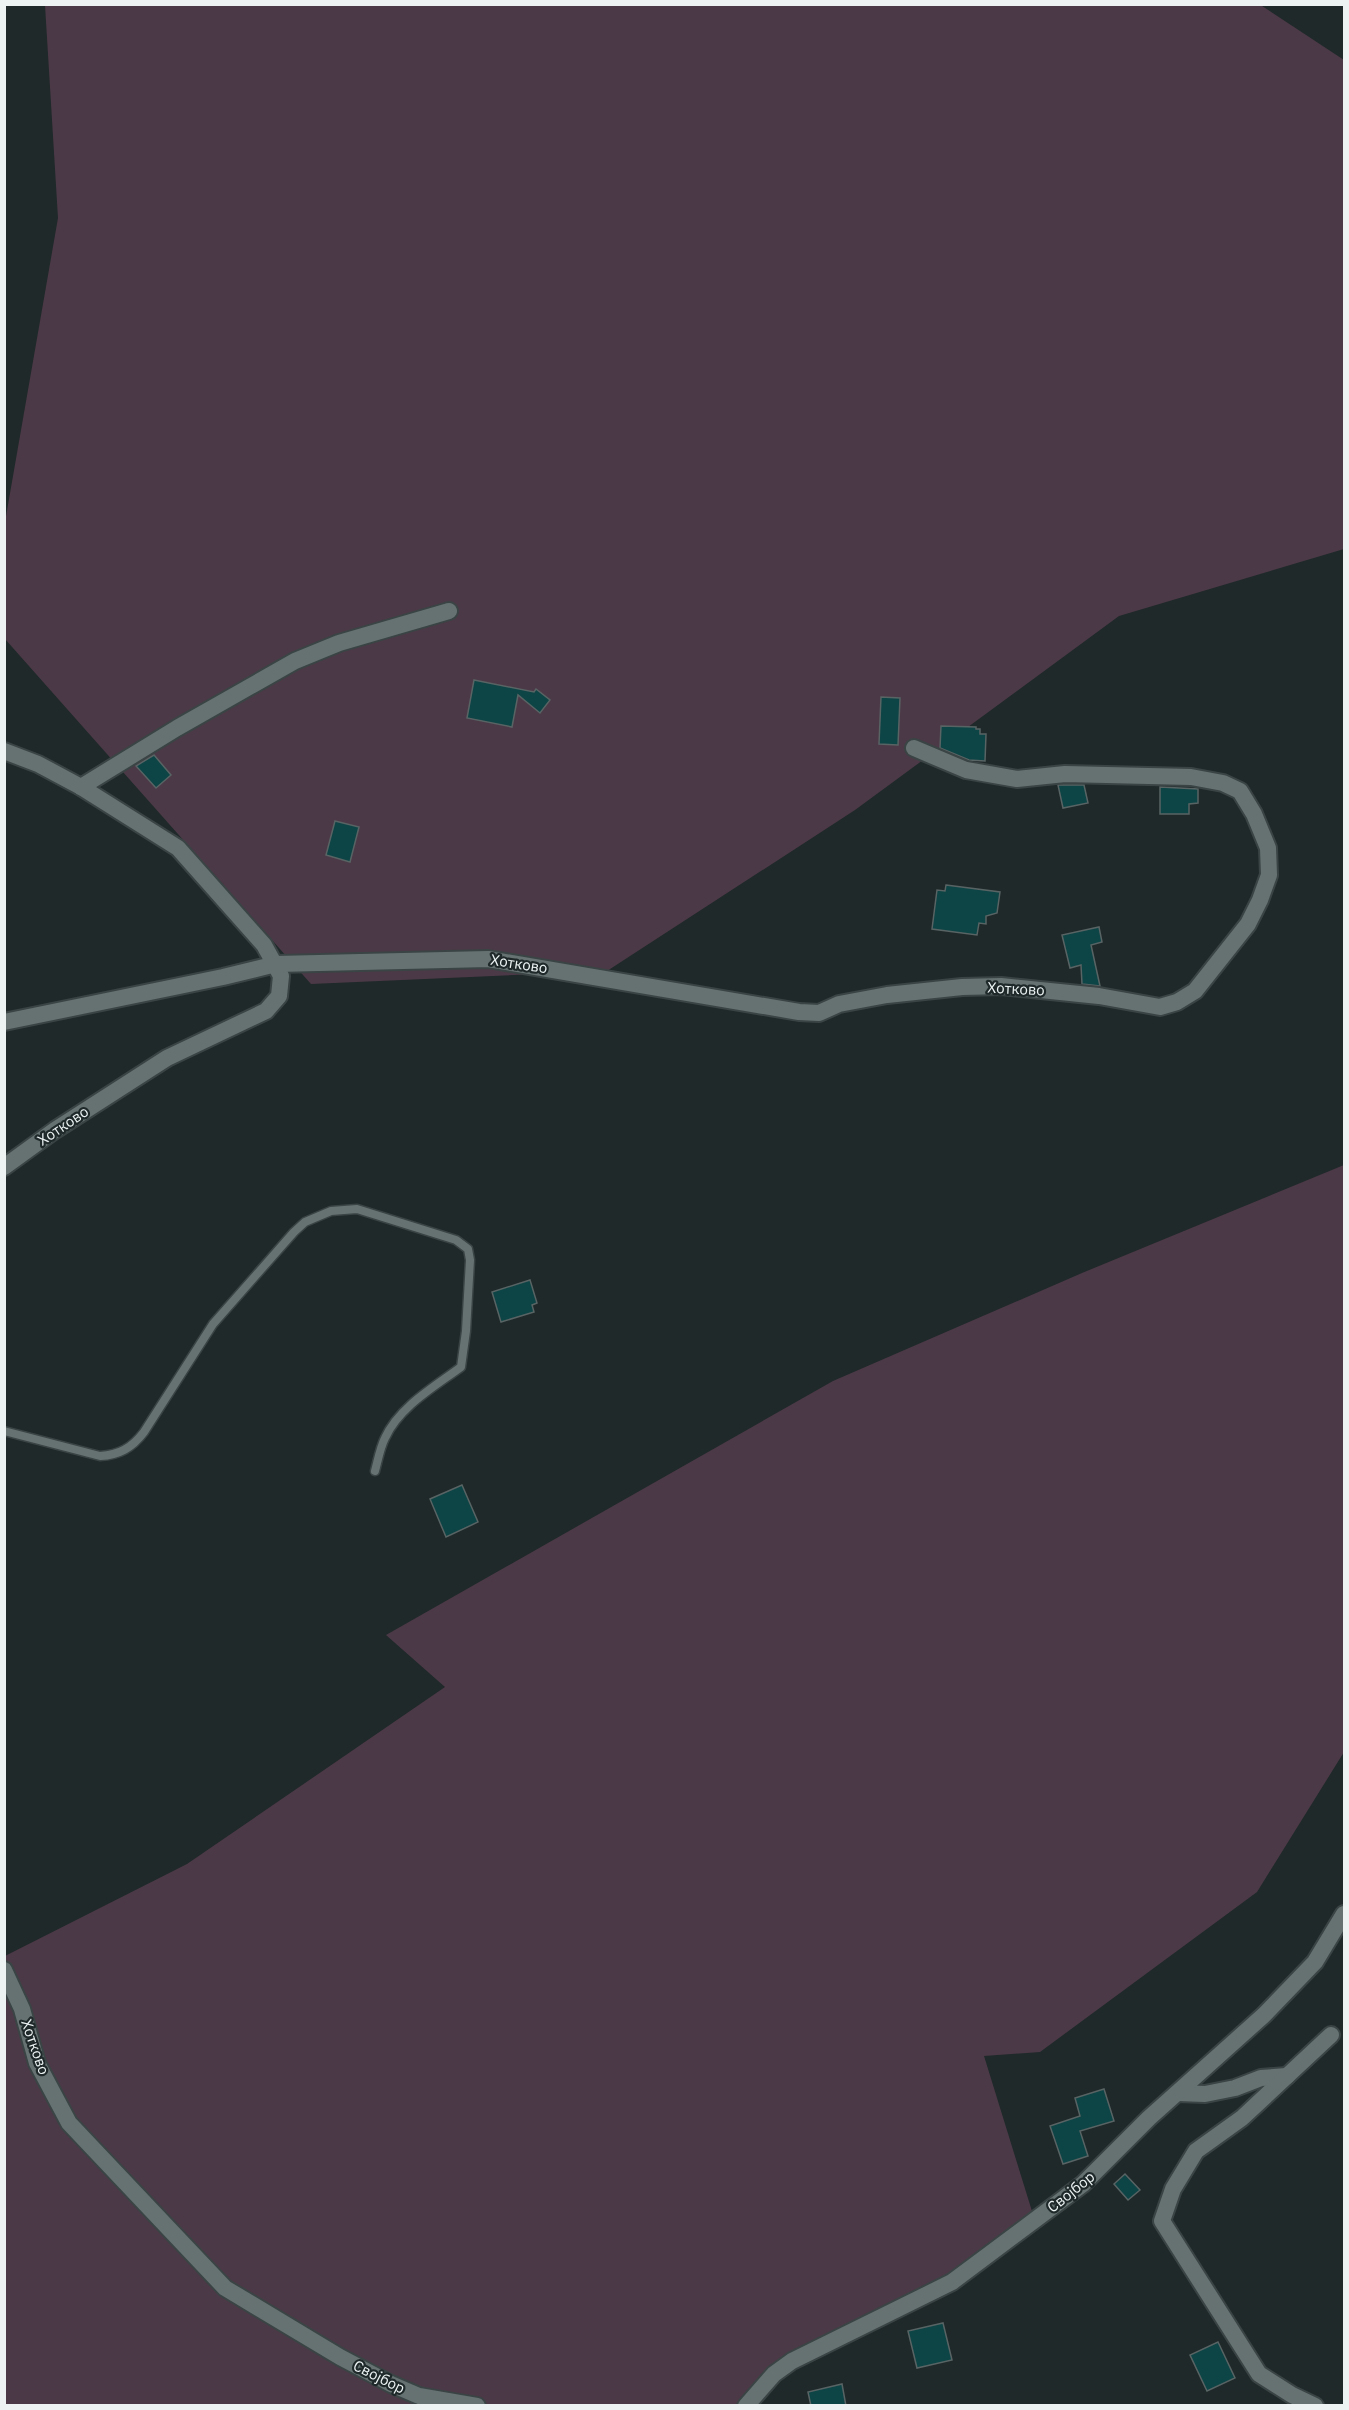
<svg xmlns="http://www.w3.org/2000/svg" width="1349" height="2410" font-family="'IBM Plex Sans',sans-serif">
	<style>
		.green { fill: #4c3947 }
		.building { fill: #0d4445; stroke: #586364; stroke-width: 1.5 }
		.lines { fill: none; stroke-linecap: round; stroke-linejoin: round }
		.service-casing { stroke: #3b4444; stroke-width: 11 }
		.minor-casing { stroke: #3b4444; stroke-width: 20 }
		.service { stroke: #667272; stroke-width: 8 }
		.minor { stroke: #667272; stroke-width: 16 }
		.labels { text-anchor: middle; stroke-width: 4.5; stroke-linejoin: round; paint-order: stroke }
		.street-label { font-size: 15px; fill: #edf3f3; stroke: #1f292a }
	</style>
	<rect width="100%" height="100%" fill="#1f292a"/>
	<!-- green -->
	<g class="green">
		<polygon points="1259,4 1344,60 1344,549 1119,616 855,810 607,971 311,984 5,639 5,522 58,218 45,5"/>
		<polygon points="1344,1165 1344,1752 1257,1892 1040,2052 984,2056 1035,2221 989,2256 817,2348 746,2405 5,2406 5,1956 187,1864 445,1687 386,1635 833,1381 1082,1273"/>
	</g>
	<!-- building -->
	<g class="building">
		<polygon points="474,680 534,692 536,689 550,700 540,713 518,695 512,727 467,718"/>
		<polygon points="881,697 900,698 898,745 879,744"/>
		<polygon points="941,726 976,727 976,729 980,729 980,734 986,734 985,761 969,760 940,748"/>
		<polygon points="154,755 171,775 156,788 136,766"/>
		<polygon points="1058,785 1084,785 1088,803 1063,808"/>
		<polygon points="1160,787 1198,789 1198,803 1189,804 1189,814 1160,814"/>
		<polygon points="335,821 359,827 350,862 326,855"/>
		<polygon points="946,885 1000,892 997,913 986,916 986,924 979,923 977,935 932,929 937,890 945,891"/>
		<polygon points="1099,927 1102,942 1091,945 1100,986 1082,984 1081,965 1070,968 1062,935"/>
		<polygon points="530,1280 537,1303 532,1305 534,1312 501,1322 492,1292"/>
		<polygon points="462,1485 478,1522 446,1537 430,1499"/>
		<polygon points="1104,2089 1114,2121 1080,2131 1088,2156 1063,2164 1050,2126 1080,2116 1075,2098"/>
		<polygon points="1125,2174 1140,2190 1128,2200 1114,2184"/>
		<polygon points="943,2323 952,2360 917,2368 908,2331"/>
		<polygon points="1218,2342 1235,2378 1207,2391 1190,2355"/>
		<polygon points="842,2384 846,2406 811,2406 808,2392"/>
	</g>
	<g class="lines">
		<!-- service casing -->
		<g class="service-casing">
			<path id="service" d="M4 1431 100 1456C119 1455 132 1448 144 1432L213 1324 294 1232 305 1222 331 1211 357 1209 456 1240 468 1249 470 1260 466 1331 461 1367C434 1387 399 1407 385 1438 380 1448 378 1460 375 1471"/>
		</g>
		<!-- minor casing -->
		<g class="minor-casing">
			<g id="minor">
				<polyline points="4,751 38,764 81,787 178,848 264,945 281,976 279,996 266,1011 167,1058 55,1130 4,1167"/>
				<polyline points="81,787 177,728 295,661 339,643 449,611"/>
				<polyline points="4,1022 223,977 276,964 488,959 799,1012 819,1013 839,1004 887,995 962,987 1001,986 1099,996 1160,1007 1177,1002 1195,991 1248,924 1260,900 1269,875 1268,848 1254,814 1240,791 1223,783 1191,777 1065,774 1017,779 966,770 914,748"/>
				<polyline points="4,1970 22,2009 37,2063 69,2123 225,2288 340,2357 391,2384 419,2396 477,2406"/>
				<polyline points="1178,2093 1205,2094 1235,2088 1261,2078 1287,2076"/>
				<polyline points="746,2406 774,2374 792,2361 952,2282 1083,2184 1149,2118 1264,2015 1315,1962 1344,1914"/>
				<polyline points="1315,2406 1292,2395 1259,2374 1162,2221 1173,2189 1196,2151 1242,2118 1331,2035"/>
			</g>
		</g>
		<!-- service -->
		<use href="#service" class="service"/>
		<!-- minor -->
		<use href="#minor" class="minor"/>
	</g>
	<g class="labels">
		<!-- street labels -->
		<g class="street-label">
			<text transform="translate(519 964) rotate(9)" y="5">Хотково</text>
			<text transform="translate(1016 989) rotate(3)" y="5">Хотково</text>
			<text transform="translate(63 1126) rotate(-34)" y="5">Хотково</text>
			<text transform="translate(35 2047) rotate(71)" y="5">Хотково</text>
			<text transform="translate(1071 2192) rotate(-39)" y="5">Својбор</text>
			<text transform="translate(379 2377) rotate(27)" y="5">Својбор</text>
		</g>
	</g>
	<!-- border -->
	<rect width="1349" height="2410" fill="none" stroke="#edf3f3" stroke-width="12"/>
</svg>
